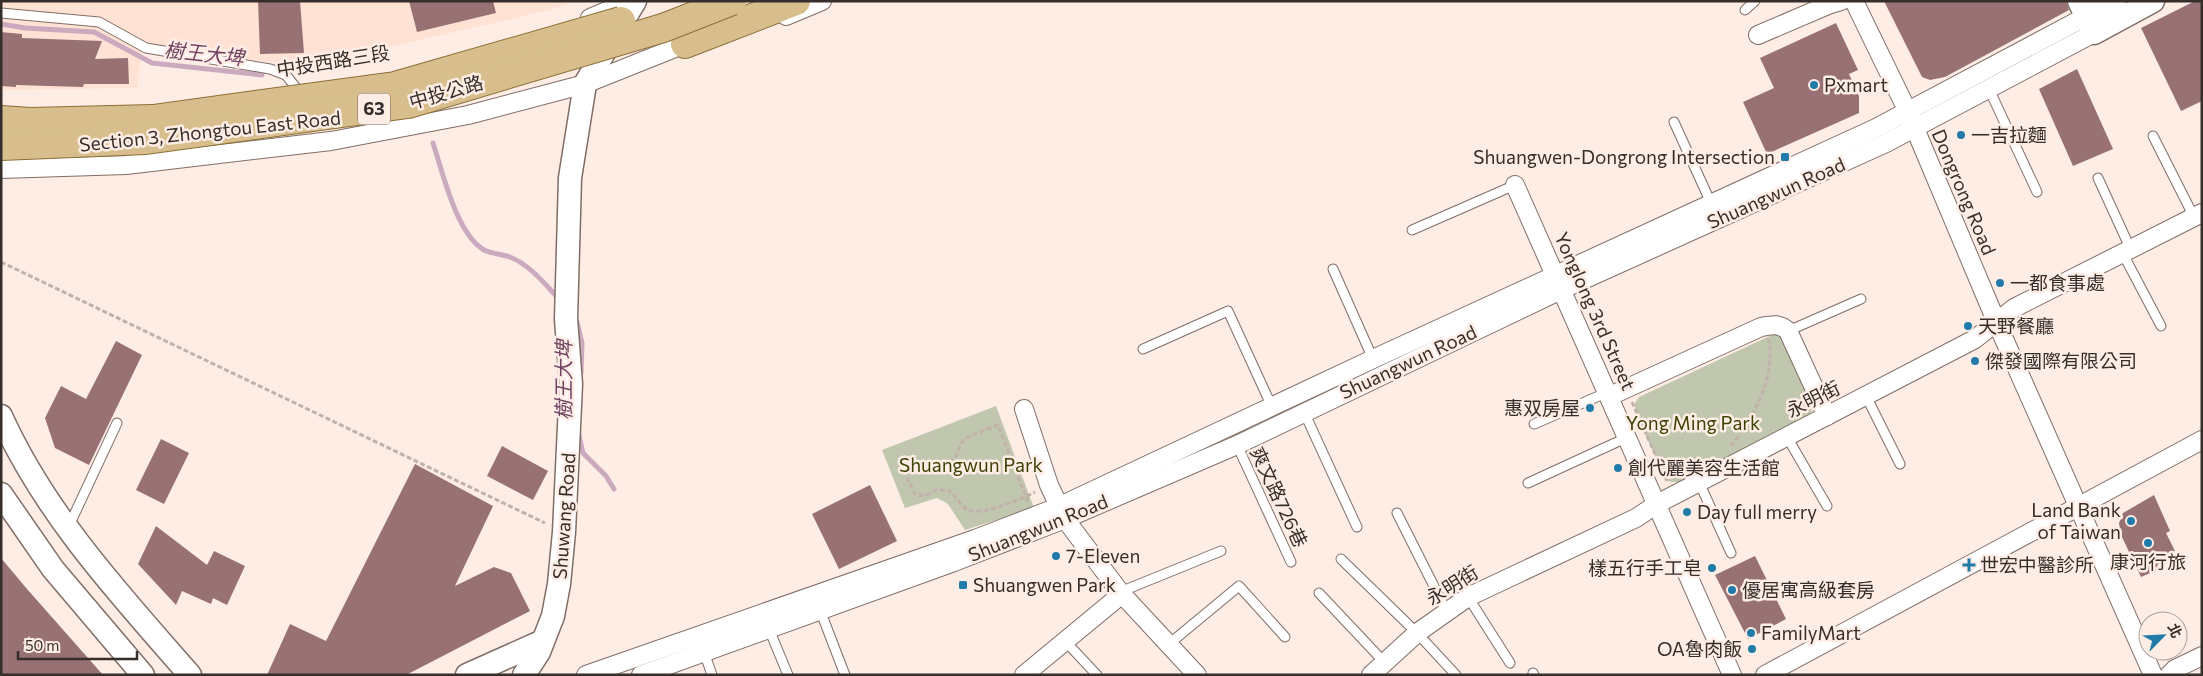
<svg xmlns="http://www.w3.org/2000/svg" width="2203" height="676" font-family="Commissioner,'Noto Sans TC',sans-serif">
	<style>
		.built { fill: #ffe2d4 }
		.green { fill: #c1c6af }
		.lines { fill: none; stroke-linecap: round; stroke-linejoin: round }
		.stream { stroke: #cba9bf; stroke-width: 5 }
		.building { fill: #987174 }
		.service-casing { stroke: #806e65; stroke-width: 11 }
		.minor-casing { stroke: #806e65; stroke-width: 20 }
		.tertiary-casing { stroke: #806e65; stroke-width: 25 }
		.primary-casing { stroke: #8e6f38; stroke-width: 30 }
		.path { stroke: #c0b2ab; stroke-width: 3; stroke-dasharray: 5 2.5; stroke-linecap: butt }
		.service { stroke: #fff; stroke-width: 9 }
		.minor { stroke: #fff; stroke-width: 18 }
		.tertiary { stroke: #fff; stroke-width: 22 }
		.primary { stroke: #d7be8c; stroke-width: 28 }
		.primary-bridge-casing { stroke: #8e6f38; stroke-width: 30; stroke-linecap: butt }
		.primary-bridge { stroke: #d7be8c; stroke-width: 28 }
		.poi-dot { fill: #217ba9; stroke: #feede5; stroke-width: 2 }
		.labels { text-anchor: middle; stroke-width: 5; stroke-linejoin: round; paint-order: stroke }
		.shield { fill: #feede5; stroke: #726763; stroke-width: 1 }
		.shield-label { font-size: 18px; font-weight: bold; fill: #362e2b }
		.street-label { font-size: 19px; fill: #362e2b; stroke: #feede5 }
		.poi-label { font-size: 19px; fill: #362e2b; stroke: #feede5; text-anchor: start }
		.park-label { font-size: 19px; fill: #3c4203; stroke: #feede5 }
		.water-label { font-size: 20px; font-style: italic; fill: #6f4061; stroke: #feede5 }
	</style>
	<rect width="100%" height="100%" fill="#feede5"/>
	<!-- built -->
	<polygon class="built" points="1,1 575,1 550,10 306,66 142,47 137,88 1,90"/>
	<!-- green -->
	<g class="green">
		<polygon points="1774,334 1784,337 1814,401 1813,408 1810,415 1681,482 1671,482 1666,480 1635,412 1635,403 1639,397"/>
		<polygon points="996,406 1034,508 965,530 948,504 937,498 905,508 882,450"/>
	</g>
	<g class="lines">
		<!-- stream -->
		<g class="stream">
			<polyline points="1,24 25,28 94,32 152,63 262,75"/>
			<path d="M433 143C443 173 456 233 484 250 492 254 502 254 510 257 530 265 545 284 560 300"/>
			<polyline points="577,322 582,343 581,373"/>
			<polyline points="578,431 583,453 606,476 614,489"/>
		</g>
	</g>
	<!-- building -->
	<g class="building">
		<polygon points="258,1 300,1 304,53 260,54"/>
		<polygon points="409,1 493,1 496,13 417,32"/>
		<polygon points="1884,1 2066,1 2069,10 1945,77 1930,80 1922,77"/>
		<polygon points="2195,1 2202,1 2202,101 2181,111 2141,28"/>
		<polygon points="1836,23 1858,70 1849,74 1859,96 1859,113 1767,154 1743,102 1774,88 1760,58"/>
		<polygon points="1,32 22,34 22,38 102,41 95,59 128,58 129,84 84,84 83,87 16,85 16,87 1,86"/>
		<polygon points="2077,69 2113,149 2073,166 2039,89"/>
		<polygon points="116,341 142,355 89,465 55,448 45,418 61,386 86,399"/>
		<polygon points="161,439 189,453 164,504 136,490"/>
		<polygon points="502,446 548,471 533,500 487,476"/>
		<polygon points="415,464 493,506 455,586 494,567 511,573 530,611 406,675 267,675 290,624 326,641"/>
		<polygon points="870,485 897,541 839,569 812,514"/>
		<polygon points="2154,495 2170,531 2166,533 2175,551 2161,558 2163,562 2157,565 2159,569 2141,577 2121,535 2119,523 2123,513"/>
		<polygon points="156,526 207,565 214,551 245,566 227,605 213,598 211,604 182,591 176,605 138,564"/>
		<polygon points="1755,556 1786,619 1748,639 1715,575"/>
		<polygon points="1,558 27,589 103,675 1,675"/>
	</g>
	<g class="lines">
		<!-- service casing -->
		<g class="service-casing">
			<g id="service">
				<polyline points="1745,10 1755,1"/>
				<polyline points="1,13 99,22 146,48 270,69 286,75 297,89"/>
				<polyline points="1989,89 2037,192"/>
				<polyline points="1674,122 1711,203"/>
				<polyline points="2153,136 2194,217"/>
				<polyline points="2098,178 2131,250"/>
				<polyline points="1412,230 1515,185"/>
				<polyline points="2123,254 2161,326"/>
				<polyline points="1333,269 1373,359"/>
				<polyline points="1788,331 1861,299"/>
				<polyline points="1143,349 1228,311 1272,407"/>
				<polyline points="1866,396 1900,464"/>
				<polyline points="1304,412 1357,527"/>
				<polyline points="1534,424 1608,392"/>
				<polyline points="1787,437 1827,506"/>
				<polyline points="1237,445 1291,562"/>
				<polyline points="1699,482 1731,553"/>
				<polyline points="1528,483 1628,437"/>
				<polyline points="1397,513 1447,612"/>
				<polyline points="68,528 117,423"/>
				<polyline points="1341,559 1417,633 1456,675"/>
				<polyline points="1120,592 1221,551"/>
				<polyline points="1319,593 1385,663"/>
				<polyline points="1468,597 1510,663"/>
				<polyline points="820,610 845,675"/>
				<polyline points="769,629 788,675"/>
				<polyline points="1065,641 1097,675"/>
				<polyline points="1169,644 1239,586 1285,637"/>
				<polyline points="703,649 712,675"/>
				<polyline points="1533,673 1534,675"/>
			</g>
		</g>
		<!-- minor casing -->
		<g class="minor-casing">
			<g id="minor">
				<polyline points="1854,1 1908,112 1996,321 2153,675"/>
				<polyline points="786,16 822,1"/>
				<polyline points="590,18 631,1"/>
				<polyline points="1758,35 1828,5 1841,1"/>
				<polyline points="1,169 126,165 331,141 468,115 585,84 685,44 695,44"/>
				<polyline points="1515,185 1732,675"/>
				<path d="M1610 396 1761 327C1772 325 1779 323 1788 331L1827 416"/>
				<polyline points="1024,409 1049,485 1065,519 1120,592 1197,675"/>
				<polyline points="586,675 975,539 1058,507 1373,359 1876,128 2087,16"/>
				<polyline points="641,675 954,562 1065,519 1237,445 1561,290 1886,143 2094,33"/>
				<polyline points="1024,675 1122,594"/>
				<polyline points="1371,675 1417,633 1468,597 1636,518 1657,504 1975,339 2014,308 2202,213"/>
				<polyline points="1765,675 2202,440"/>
				<polyline points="2169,675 2175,669 2202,656"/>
			</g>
		</g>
		<!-- tertiary casing -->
		<g class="tertiary-casing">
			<g id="tertiary">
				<polyline points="2079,1 2094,33 2153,1"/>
				<polyline points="2087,16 2115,1"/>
				<path d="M1 416C45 514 120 595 190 675"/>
				<polyline points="1,494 53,569 143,675"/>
				<polyline points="467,675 543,641"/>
				<polyline points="524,675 539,652 553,616 559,584 564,532 571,384 566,319 570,178 585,84 635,1"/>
			</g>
		</g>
		<!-- primary casing -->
		<g class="primary-casing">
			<polyline id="primary" points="685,44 796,1"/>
		</g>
		<!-- path -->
		<g class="path">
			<polyline points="1,262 545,523"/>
			<polyline points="1632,402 1667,481"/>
			<path d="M1731 446C1754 416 1775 380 1769 340"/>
			<path d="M1028 502 1026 497 998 425 965 438C956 448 958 462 946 469 932 465 925 458 912 466L908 480 915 494 925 496 936 490 950 491C955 496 962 507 968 510 981 516 1022 499 1035 492"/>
		</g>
		<!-- service -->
		<use href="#service" class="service"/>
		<!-- minor -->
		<use href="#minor" class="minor"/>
		<!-- tertiary -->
		<use href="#tertiary" class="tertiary"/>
		<!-- primary -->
		<use href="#primary" class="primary"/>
		<!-- primary-bridge casing -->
		<g class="primary-bridge-casing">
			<g id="primary-bridge">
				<polyline points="1,120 30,122 153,119 395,86 621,21"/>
				<polyline points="1,146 146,140 408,104 663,28 732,1"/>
			</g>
		</g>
		<!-- primary-bridge -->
		<use href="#primary-bridge" class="primary-bridge"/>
	</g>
	<!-- markers -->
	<g class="poi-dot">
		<circle cx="1814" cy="85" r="5"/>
		<circle cx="1961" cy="135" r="5"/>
		<rect x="1780" y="152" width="10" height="10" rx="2.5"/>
		<circle cx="2000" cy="283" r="5"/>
		<circle cx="1968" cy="326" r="5"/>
		<circle cx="1975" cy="361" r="5"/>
		<circle cx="1590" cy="408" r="5"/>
		<circle cx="1618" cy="468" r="5"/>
		<circle cx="1687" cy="512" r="5"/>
		<circle cx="2131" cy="521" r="5"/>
		<circle cx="2148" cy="543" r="5"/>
		<circle cx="1056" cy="556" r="5"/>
		<path d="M1966.5 557.5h5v5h5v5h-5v5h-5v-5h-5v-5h5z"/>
		<circle cx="1712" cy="568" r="5"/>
		<rect x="958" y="580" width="10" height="10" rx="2.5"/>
		<circle cx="1732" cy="590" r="5"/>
		<circle cx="1751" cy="633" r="5"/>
		<circle cx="1752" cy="649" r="5"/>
	</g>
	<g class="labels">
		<!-- shield labels -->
		<rect class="shield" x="358" y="93.5" width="32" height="31" rx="4"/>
		<g class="shield-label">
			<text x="374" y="115">63</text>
		</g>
		<!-- street labels -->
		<g class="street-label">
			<text transform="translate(333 61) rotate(-9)" y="7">中投西路三段</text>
			<text transform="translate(446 92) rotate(-16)" y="7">中投公路</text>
			<text transform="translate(210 131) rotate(-6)" y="7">Section 3, Zhongtou East Road</text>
			<text transform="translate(1964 192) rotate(67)" y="7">Dongrong Road</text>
			<text transform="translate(1776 193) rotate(-24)" y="7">Shuangwun Road</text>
			<text transform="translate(1595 311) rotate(66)" y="7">Yonglong 3rd Street</text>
			<text transform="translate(1408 362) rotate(-25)" y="7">Shuangwun Road</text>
			<text transform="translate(1813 399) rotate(-27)" y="7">永明街</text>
			<text transform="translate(1279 497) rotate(65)" y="7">爽文路726巷</text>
			<text transform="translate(564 516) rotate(-86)" y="7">Shuwang Road</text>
			<text transform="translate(1038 528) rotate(-22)" y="7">Shuangwun Road</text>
			<text transform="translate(1452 585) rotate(-32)" y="7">永明街</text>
		</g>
		<!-- poi labels -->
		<g class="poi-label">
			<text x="1824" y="92">Pxmart</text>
			<text x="1971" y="142">一吉拉麵</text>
			<text x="1775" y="164" text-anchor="end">Shuangwen-Dongrong Intersection</text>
			<text x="2010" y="290">一都食事處</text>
			<text x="1978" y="333">天野餐廳</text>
			<text x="1985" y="368">傑發國際有限公司</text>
			<text x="1580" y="415" text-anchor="end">惠双房屋</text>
			<text x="1628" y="475">創代麗美容生活館</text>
			<text x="2121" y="517" text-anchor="end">Land Bank<tspan x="2121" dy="22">of Taiwan</tspan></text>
			<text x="1697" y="519">Day full merry</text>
			<text x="1066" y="563">7-Eleven</text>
			<text x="2148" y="569" text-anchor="middle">康河行旅</text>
			<text x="1980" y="572">世宏中醫診所</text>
			<text x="1702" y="575" text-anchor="end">樣五行手工皂</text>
			<text x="973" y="592">Shuangwen Park</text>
			<text x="1742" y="597">優居寓高級套房</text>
			<text x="1761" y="640">FamilyMart</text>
			<text x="1742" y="656" text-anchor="end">OA魯肉飯</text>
		</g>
		<!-- park labels -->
		<g class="park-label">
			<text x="1693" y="430">Yong Ming Park</text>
			<text x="971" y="472">Shuangwun Park</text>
		</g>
		<!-- water labels -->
		<g class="water-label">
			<text transform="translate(204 54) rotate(6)" y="7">樹王大埤</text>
			<text transform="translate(564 380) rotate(-90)" y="7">樹王大埤</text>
		</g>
	</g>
	<!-- border -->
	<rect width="2203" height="676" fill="none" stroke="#362e2b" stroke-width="5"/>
	<!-- north arrow -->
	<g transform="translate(2163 636) rotate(66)"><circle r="24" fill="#feede5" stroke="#aea19b"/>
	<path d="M0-4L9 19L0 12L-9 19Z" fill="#217ba9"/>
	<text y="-8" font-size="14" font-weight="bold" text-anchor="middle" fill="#362e2b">北</text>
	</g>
	<!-- scale -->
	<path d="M18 651v8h119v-8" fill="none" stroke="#362e2b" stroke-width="2.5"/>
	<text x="25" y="651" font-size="15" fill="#362e2b" stroke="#feede5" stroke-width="4" paint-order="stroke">50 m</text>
</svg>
